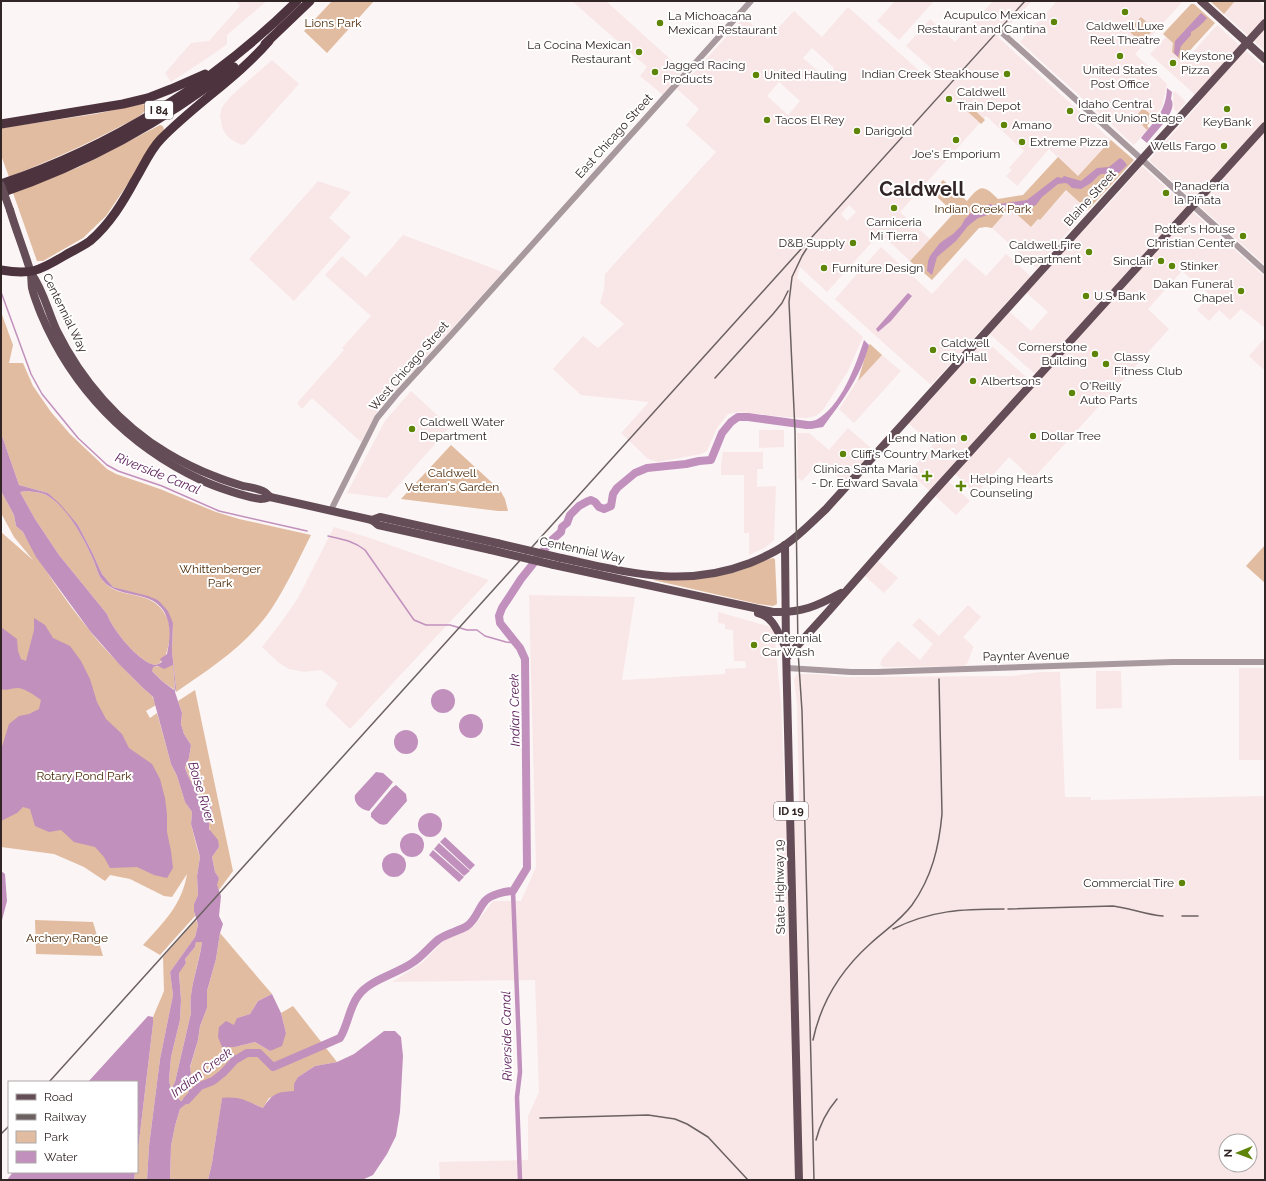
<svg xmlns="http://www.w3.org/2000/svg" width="1266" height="1181" font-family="Raleway,sans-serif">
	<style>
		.built { fill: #f9e7e8; fill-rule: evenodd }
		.green { fill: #e1bca0 }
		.water { fill: #c190bd; fill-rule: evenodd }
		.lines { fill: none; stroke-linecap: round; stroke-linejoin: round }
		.stream { stroke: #c190bd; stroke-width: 1.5 }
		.canal { stroke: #c190bd; stroke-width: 4.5 }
		.river { stroke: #c190bd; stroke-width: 8 }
		.tertiary { stroke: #a7999e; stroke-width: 6 }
		.primary { stroke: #644d56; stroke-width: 8 }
		.motorway { stroke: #4c333e; stroke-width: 9 }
		.rail { stroke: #6c6161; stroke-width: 1.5 }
		.primary-bridge { stroke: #644d56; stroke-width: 8 }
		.poi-dot { fill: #5f8508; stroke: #fff; stroke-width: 1.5 }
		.labels { text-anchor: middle; stroke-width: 4; stroke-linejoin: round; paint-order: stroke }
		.shield { fill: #fff; stroke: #706667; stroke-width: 1 }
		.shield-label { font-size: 11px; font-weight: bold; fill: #322526 }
		.poi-label { font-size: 12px; fill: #322526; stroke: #fff; text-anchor: start }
		.park-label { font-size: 12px; fill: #4d2a07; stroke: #fff }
		.street-label { font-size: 12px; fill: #322526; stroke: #fff }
		.water-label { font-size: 13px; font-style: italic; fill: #5c205a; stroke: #fff }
		.town-label { font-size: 20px; font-weight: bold; fill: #322526; stroke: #fff }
	</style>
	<rect width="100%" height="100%" fill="#fcf5f5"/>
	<!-- built -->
	<g class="built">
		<polygon points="239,1 267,1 227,35 227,44 212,55 171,82 165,73 191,43 209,41 240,6 237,3"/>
		<path d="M572 1H606L690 77 744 17 768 39 794 11 822 37 848 7 925 76 932 69 906 46 930 19 955 42 993 1H1032L998 37 1111 140 1078 176 1049 149 1017 186 1006 176 1012 170 1009 168 1024 151 986 116 900 212 930 239 910 261 880 233 827 292 800 267 797 278 863 337 848 371 823 410 816 416 807 418 784 417 739 412 728 414 717 428 707 451 701 454 658 462 651 460 647 458 621 433 649 402 581 395 553 369 583 336 598 348 624 324 600 303 604 290 605 274 716 152 686 125 699 109 673 85 663 95 640 76 647 67ZM812 48 834 68 826 78 803 58ZM779 82 800 101 788 115 767 96ZM849 205 856 212 847 221 841 214Z"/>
		<polygon points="895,1 934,1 899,40 877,21"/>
		<polygon points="1057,1 1183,1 1135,54 1167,84 1162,107 1154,117 1143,108 1136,115 1144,123 1142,125 1147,130 1134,145 1020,42"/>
		<polygon points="1235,1 1258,1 1265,7 1265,51 1224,14"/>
		<polygon points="1217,25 1265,68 1265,265 1149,160 1201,102 1191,91 1150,54 1166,37 1173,43 1181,57 1185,61"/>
		<polygon points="272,60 299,84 245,144 242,145 237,143 229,138 223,130 220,116 222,107 231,96"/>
		<polygon points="1175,91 1186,102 1177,112 1174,109 1173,93"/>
		<path d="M1142 166 1265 277V328L1241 309 1230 320 1219 310 1209 321 1197 310 1210 295 1182 271 1148 309 1169 329 1033 479 1009 457 976 494 955 474 984 443 943 476 970 501 956 515 909 472 933 445 908 423 984 339 1035 385V374L983 328 931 385 888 347 835 299 881 247 932 294 965 258 986 276 1006 254 1037 282 1087 225 1097 217ZM1020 287 1048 312 1031 331 1003 306Z"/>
		<polygon points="318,181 351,192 329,218 351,237 294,301 249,259"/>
		<polygon points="1067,190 1088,210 1036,268 992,228 1007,211 1012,210 1031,227 1038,219 1040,220"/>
		<polygon points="403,235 503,272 378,410 361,442 312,398 302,409 297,403 344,350 342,348 371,316 325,275 342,256 366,277"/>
		<polygon points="1265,338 1265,371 1249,356"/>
		<polygon points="882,355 901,371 854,423 839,409 857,381"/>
		<polygon points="411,391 450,427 387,498 347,493 385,421"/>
		<polygon points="848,428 873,450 844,482 820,461 802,481 798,478 797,433 809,433 829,450"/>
		<polygon points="759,430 784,430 784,447 759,448"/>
		<polygon points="723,452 763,452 763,469 757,469 757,487 776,486 774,540 766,547 749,555 749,533 744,533 744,475 721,475 721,464"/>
		<polygon points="334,527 367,537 489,580 350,729 325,705 338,683 321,670 304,672 289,669 279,663 262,647 280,624 298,598"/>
		<polygon points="877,560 898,578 884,593 864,575"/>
		<path d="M529 595 635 597 622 680 725 674V669L746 668 745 661H734L733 630 725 629V624L718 623V612L768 626 774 630 781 703 785 802H799L797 705 794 679 797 674H815L846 677 1012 676 1040 672H1060L1065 797H1091V800L1265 796V1180H440L439 1162 528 1160V1116L539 1092 535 980 392 982 423 962 444 940 474 926 493 901H521L536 867ZM1226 1141H1250V1165H1226Z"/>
		<polygon points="968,605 981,617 963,637 973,646 973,648 967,664 964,666 883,667 880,664 882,659 898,641 920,660 933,644 912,625 919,618 939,636"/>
		<rect x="1239" y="668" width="26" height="92"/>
		<polygon points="1096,671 1121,671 1122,708 1096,709"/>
	</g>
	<!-- green -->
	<g class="green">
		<polygon points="332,1 374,1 327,53 304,31"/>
		<polygon points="1210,1 1235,1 1224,14"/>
		<polygon points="1191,4 1194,4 1215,23 1182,59 1181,58 1180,59 1172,52 1173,43 1163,34"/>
		<polygon points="1141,17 1154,29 1141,43 1128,30"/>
		<path d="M142 104 146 105 147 108C142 117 128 122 119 127 83 146 47 162 9 177L1 155V128L95 114Z"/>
		<polygon points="969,105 985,120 981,124 965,109"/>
		<polygon points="1143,108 1154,117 1147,126 1149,128 1147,130 1142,125 1144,123 1136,116"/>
		<polygon points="160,125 163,126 164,130 106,216 83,238 43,261 37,261 13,193 79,167"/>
		<path d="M1111 140 1134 160 1088 210 1066 190 1040 220 1038 219 1031 227 1012 210 1007 211 992 228 986 227 979 228 932 280 910 261 954 213 932 192 943 180 967 201C980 186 982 183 998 199L1023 195 1058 157 1078 176Z"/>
		<path d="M1 312 13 345 9 363H23L33 386 51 412 70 434 107 469 116 474 160 489 216 512 239 519 311 535C299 559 287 585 272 608 248 644 211 668 176 692V688L172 651 173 623 158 600 113 587 102 574 92 552 78 525 48 493 19 485 1 433Z"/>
		<polygon points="870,344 882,355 858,381 868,347"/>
		<polygon points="451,445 500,490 505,499 508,511 498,511 401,499"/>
		<path d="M1 491 14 515 16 526 23 532C42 567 65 600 90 631 106 652 126 670 144 689 151 693 153 697 156 705L146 711 150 718 157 713 171 764 177 776 185 802 192 812 191 824 197 848 200 857 197 876 198 895 194 904 195 916 160 955 143 945C163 923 182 905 187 874L172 897 164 896 130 879 110 875 105 881 84 867 54 854 1 847V532L33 560 14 537 1 513Z"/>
		<path d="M27 491C33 492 43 492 48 496 69 510 82 535 92 557 95 563 97 571 100 577 118 604 150 585 166 616 170 623 171 634 169 642 167 652 166 660 156 665 140 664 112 629 107 614L59 555 35 519 20 492Z"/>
		<polygon points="1265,545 1265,583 1246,566"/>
		<path d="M774 558 775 560 777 604 773 606 758 604 653 580C680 580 709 578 736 572 749 568 760 561 774 558Z"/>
		<polygon points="173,665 175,690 162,681 152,671 152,667"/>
		<path d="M195 690 233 871 219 890 216 885 219 878 215 872 212 857 219 847C212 835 204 827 213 814L209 798 205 807C198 794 189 781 185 766L189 758 191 745 184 734 181 724 182 713 178 701Z"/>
		<polygon points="35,920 93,922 103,956 36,954"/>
		<polygon points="196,920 198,925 195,937 170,972 173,995 160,1059 149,1146 147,1180 134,1180 135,1172 137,1172 137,1158 153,1024 153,1017 164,991 163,957"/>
		<polygon points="220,933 272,994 258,1001 250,1014 237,1018 235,1047 255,1042 270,1051 286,1033 281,1013 293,1006 337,1062 315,1066 298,1077 294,1091 269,1098 263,1108 254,1104 222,1099 212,1163 208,1180 170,1180 171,1146 175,1126 180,1109 194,1096 189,1083 191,1073 190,1068 198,1040 200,1026 207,1008 207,991 216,959"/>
		<path d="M196 942H202C199 964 188 992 191 1013L175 1082 171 1091 169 1080 171 1057 180 1020 181 1000 179 972 186 963 185 959 195 947Z"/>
		<polygon points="186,1087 189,1089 188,1096 181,1101 176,1096 179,1091"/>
	</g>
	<!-- water -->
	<g class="water">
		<path d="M1201 13 1207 18C1203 23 1197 29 1191 32V35L1181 46 1178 57 1174 53 1175 41Z"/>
		<path d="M1167 88 1172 92 1171 99C1179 111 1154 133 1147 143L1141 138C1155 120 1166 112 1167 88Z"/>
		<polygon points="1120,158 1123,160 1127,165 1119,173 1101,174 1098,176 1091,183 1081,189 1072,188 1069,185 1066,183 1058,184 1042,197 1036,205 1031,207 1018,206 994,210 991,214 978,218 968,226 956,241 937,257 932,275 927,271 928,261 930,256 939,244 944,240 953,234 961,226 965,219 972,212 990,204 993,205 1027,200 1057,177 1062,178 1064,176 1081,181 1097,168 1109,167"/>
		<polygon points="908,293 912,296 891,321 878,332 876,329"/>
		<path d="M864 340 869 345C860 378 843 400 823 427L811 429 797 427 798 421C803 421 811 422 816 420 841 407 856 365 864 340Z"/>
		<path d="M1 433 19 485 48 493 60 504 78 525 92 552 102 574 113 587 148 596 158 600 168 611 173 623 172 651 176 688 175 692 182 713 181 724 184 734 191 745 189 758 185 767C189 781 198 793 205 807L209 798 213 814 209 820V829L218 840 219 847 212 857 215 872 219 878 217 885 221 896 219 916 223 924 220 933 216 959 207 991V1008L200 1026 198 1040 190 1067 191 1073 189 1083 191 1089 194 1093V1097L180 1109 175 1126 171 1146 170 1180H147L149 1146 160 1059 173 995 170 972 195 937 198 925 194 911V904L198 895 197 876 200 857 191 824 192 812 185 802 177 776 171 764 153 697 148 692 144 689 119 664 90 631 36 557 23 532 16 526 14 515 1 491ZM27 491C33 492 43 492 48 496 68 509 82 535 92 557 95 563 97 571 100 577 116 601 148 588 163 610 172 624 170 639 167 654L160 659 162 662 156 665C140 664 112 629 107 614L59 555 35 519 20 492ZM173 665 175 689 174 690 162 681 152 671 153 667 158 666 164 669ZM196 942H202C199 966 188 990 191 1013L175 1082 171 1090 169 1080 171 1057 180 1020 181 1000 179 973 186 963 185 959 195 947ZM186 1087 189 1089 188 1096 181 1101 176 1096 179 1091Z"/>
		<path d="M34 618 45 625 53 638 70 646 81 661 90 679 97 702 106 719 122 734 129 748 152 764 160 779 165 798 167 814V832L171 851 173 868 167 878 154 875 137 867 110 868 104 857 95 847 74 842 61 830 49 832 35 826 30 809 23 807 17 813 1 821V750L9 724 19 716 29 714 39 709 41 700C34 695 26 689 18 688 12 688 7 691 1 689V627L17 639 18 651 21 659 26 661 34 630Z"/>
		<circle cx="443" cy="701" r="12"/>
		<circle cx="471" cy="726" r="12"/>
		<circle cx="406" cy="742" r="12"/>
		<path d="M376 772 383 773 393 782 390 786 369 811C361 810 353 803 355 795Z"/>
		<path d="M396 785 406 794 407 801 387 824C380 827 376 821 371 817V813L392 788Z"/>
		<circle cx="430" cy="825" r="12"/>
		<circle cx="412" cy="845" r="12"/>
		<polygon points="445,837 475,865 470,870 440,842"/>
		<polygon points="439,843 470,871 464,876 434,849"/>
		<polygon points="433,850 464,877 459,882 429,855"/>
		<circle cx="394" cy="865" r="12"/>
		<polygon points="1,871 5,874 7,901 1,924"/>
		<polygon points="272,994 281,1013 286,1033 282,1046 270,1051 255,1042 235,1047 222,1047 218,1037 219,1027 226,1021 234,1025 237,1018 250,1014 258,1001"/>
		<polygon points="148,1016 153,1017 153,1024 137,1158 137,1082 88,1082"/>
		<path d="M384 1031H395L401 1037 403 1056 400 1112 396 1136 387 1154 373 1175 362 1180H208L212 1163 222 1098C241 1096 246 1101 263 1108 273 1093 277 1092 294 1091V1084L298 1077 315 1066 337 1062 354 1054Z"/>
		<polygon points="13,1172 135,1172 134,1180 7,1180"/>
	</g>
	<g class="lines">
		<!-- stream -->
		<g class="stream">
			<polyline points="1,292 31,374 42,394 78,438 107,465 118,471 162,486 219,511 307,531"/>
			<path d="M328 536C342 539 354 541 365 550L414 620 426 625H450L467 630H477L485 636 506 642 515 643"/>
		</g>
		<!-- canal -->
		<polyline class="canal" points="513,891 520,1072 517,1097 520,1180"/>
		<!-- river -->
		<path class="river" d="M187 1100 200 1086 213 1081 223 1073 235 1060 247 1053H259L273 1067 340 1038C348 1025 349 1008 358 996 369 980 396 974 412 963 423 956 430 946 439 939 448 933 459 931 467 926 476 920 478 909 485 901 490 895 505 891 513 891L527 868 525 659 520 648 500 623 499 616 502 608 521 579 552 540 561 532 562 527 567 523 570 515 579 506 588 501 591 500 595 502 599 507 604 509 611 506 613 494 617 488 635 473 647 468 686 464 699 461 711 460 722 433 731 422 738 417H748L807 425"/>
		<!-- tertiary -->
		<g class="tertiary">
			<polyline points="999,30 1265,271"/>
			<polyline points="331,510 377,418 396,395 451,335 751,1"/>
			<polyline points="787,668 851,672 877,672 1173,662 1265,662"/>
		</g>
		<!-- primary -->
		<g class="primary">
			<polyline points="1201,1 1265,59"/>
			<path d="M10 210C16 230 24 250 30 270 32 276 31 282 32 288 34 297 38 306 41 314 72 388 128 446 201 480 216 487 245 497 261 499 264 499 267 498 270 497L372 520 378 525 491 550"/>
			<path d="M31 273C44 291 48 312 57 331 81 380 120 425 167 453 182 462 198 470 214 476 223 480 233 483 243 486 249 487 257 488 263 491 266 492 268 495 270 497"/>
			<polyline points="372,520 380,517 497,543"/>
			<polyline points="785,545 786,649 799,1180"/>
			<path d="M561 558C627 572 683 589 750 563 762 558 774 553 785 545 800 535 813 521 826 509L1265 23"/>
			<path d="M554 565 773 612C802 613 817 606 841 593"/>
			<path d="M758 613C774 617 778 633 785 646"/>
			<polyline points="787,657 826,614 930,496 1265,126"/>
		</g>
		<!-- motorway -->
		<g class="motorway">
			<polyline points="265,44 310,1"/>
			<polyline points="1,124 123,104 148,98 171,89 205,74"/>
			<path d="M1 184C112 147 214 83 297 1"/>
			<path d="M1 193C86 164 163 122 234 67"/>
			<path d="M1 270C31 275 39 271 64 256 72 251 82 247 90 241 110 224 123 202 135 180 143 167 150 150 161 139 195 104 237 78 269 41"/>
		</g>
		<!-- rail -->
		<g class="rail">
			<polyline points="807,248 802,256 792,277 789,302 795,431 798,651 802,711 814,1180"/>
			<polyline points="715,378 773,314 782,303 788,291"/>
			<path d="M1008 909 1113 906C1130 908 1146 915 1163 916"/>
			<polyline points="1182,916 1198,916"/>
			<path d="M893 929C932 910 962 909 1004 909"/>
			<path d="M813 1040C821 1002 841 970 870 944 884 931 900 921 912 905 932 877 939 847 942 814L939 679"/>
			<polyline points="49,1082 1025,1"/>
			<polyline points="540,1118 648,1115 675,1119 687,1124 708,1137 748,1180"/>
			<polyline points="1,1134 9,1126"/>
			<path d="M816 1140C820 1124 826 1112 837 1099"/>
		</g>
		<!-- primary-bridge -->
		<g class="primary-bridge">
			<polyline points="1,185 10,210"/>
			<polyline points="497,543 561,558"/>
			<polyline points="491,550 554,565"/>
		</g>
	</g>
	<!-- markers -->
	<g class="poi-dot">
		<circle cx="1125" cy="12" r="4"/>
		<circle cx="1054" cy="22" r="4"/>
		<circle cx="660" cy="23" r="4"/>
		<circle cx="639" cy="52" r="4"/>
		<circle cx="1120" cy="56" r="4"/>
		<circle cx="1173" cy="63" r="4"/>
		<circle cx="655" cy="72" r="4"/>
		<circle cx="1007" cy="74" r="4"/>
		<circle cx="756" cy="75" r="4"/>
		<circle cx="949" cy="99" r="4"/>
		<circle cx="1227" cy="109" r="4"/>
		<circle cx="1070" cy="111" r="4"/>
		<circle cx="767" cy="120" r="4"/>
		<circle cx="1004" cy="125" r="4"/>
		<circle cx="857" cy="131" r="4"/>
		<circle cx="956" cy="140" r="4"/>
		<circle cx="1022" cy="142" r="4"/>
		<circle cx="1224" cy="146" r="4"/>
		<circle cx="1166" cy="193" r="4"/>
		<circle cx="894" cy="208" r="4"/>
		<circle cx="1243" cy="236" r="4"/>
		<circle cx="853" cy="243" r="4"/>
		<circle cx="1089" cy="252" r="4"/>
		<circle cx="1161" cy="261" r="4"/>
		<circle cx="1172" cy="266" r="4"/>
		<circle cx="824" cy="268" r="4"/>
		<circle cx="1241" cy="291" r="4"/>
		<circle cx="1086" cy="296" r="4"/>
		<circle cx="933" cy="350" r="4"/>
		<circle cx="1095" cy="354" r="4"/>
		<circle cx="1106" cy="364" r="4"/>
		<circle cx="973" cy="381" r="4"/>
		<circle cx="1072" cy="393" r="4"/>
		<circle cx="412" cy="429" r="4"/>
		<circle cx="1033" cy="436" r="4"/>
		<circle cx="964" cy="438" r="4"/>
		<circle cx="843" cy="454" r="4"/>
		<path d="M925 470h4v4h4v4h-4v4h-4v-4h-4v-4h4z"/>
		<path d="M959 480h4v4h4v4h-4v4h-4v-4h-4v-4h4z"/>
		<circle cx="754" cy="645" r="4"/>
		<circle cx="1182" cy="883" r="4"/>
	</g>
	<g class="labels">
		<!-- shield labels -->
		<g class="shield">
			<rect x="145" y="101" width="28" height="18" rx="3"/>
			<rect x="774" y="802" width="34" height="18" rx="3"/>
		</g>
		<g class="shield-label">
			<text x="159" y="114">I 84</text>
			<text x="791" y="815">ID 19</text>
		</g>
		<!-- poi labels -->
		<g class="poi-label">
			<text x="1046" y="19" text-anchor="end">Acupulco Mexican<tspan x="1046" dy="14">Restaurant and Cantina</tspan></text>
			<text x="668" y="20">La Michoacana<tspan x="668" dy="14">Mexican Restaurant</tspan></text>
			<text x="1125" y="30" text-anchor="middle">Caldwell Luxe<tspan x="1125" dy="14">Reel Theatre</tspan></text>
			<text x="631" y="49" text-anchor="end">La Cocina Mexican<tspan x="631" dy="14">Restaurant</tspan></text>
			<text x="1181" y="60">Keystone<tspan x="1181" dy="14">Pizza</tspan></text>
			<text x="663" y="69">Jagged Racing<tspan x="663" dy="14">Products</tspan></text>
			<text x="1120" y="74" text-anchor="middle">United States<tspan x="1120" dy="14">Post Office</tspan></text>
			<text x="999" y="78" text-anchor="end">Indian Creek Steakhouse</text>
			<text x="764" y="79">United Hauling</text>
			<text x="957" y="96">Caldwell<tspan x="957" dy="14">Train Depot</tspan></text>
			<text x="1078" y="108">Idaho Central<tspan x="1078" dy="14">Credit Union Stage</tspan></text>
			<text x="775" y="124">Tacos El Rey</text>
			<text x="1227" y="126" text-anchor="middle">KeyBank</text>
			<text x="1012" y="129">Amano</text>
			<text x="865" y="135">Darigold</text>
			<text x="1030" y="146">Extreme Pizza</text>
			<text x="1216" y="150" text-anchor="end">Wells Fargo</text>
			<text x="956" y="158" text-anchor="middle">Joe's Emporium</text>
			<text x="1174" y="190">Panadería<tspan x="1174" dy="14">la Piñata</tspan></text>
			<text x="894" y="226" text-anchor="middle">Carniceria<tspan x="894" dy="14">Mi Tierra</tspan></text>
			<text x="1235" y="233" text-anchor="end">Potter's House<tspan x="1235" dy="14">Christian Center</tspan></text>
			<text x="845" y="247" text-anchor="end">D&amp;B Supply</text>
			<text x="1081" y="249" text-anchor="end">Caldwell Fire<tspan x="1081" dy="14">Department</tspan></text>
			<text x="1153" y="265" text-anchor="end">Sinclair</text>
			<text x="1180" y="270">Stinker</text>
			<text x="832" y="272">Furniture Design</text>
			<text x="1233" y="288" text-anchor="end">Dakan Funeral<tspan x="1233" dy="14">Chapel</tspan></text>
			<text x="1094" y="300">U.S. Bank</text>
			<text x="941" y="347">Caldwell<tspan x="941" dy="14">City Hall</tspan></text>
			<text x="1087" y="351" text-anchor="end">Cornerstone<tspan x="1087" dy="14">Building</tspan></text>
			<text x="1114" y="361">Classy<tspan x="1114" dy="14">Fitness Club</tspan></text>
			<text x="981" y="385">Albertsons</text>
			<text x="1080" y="390">O'Reilly<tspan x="1080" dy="14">Auto Parts</tspan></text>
			<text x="420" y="426">Caldwell Water<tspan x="420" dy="14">Department</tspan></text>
			<text x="1041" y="440">Dollar Tree</text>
			<text x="956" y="442" text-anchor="end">Lend Nation</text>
			<text x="851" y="458">Cliff's Country Market</text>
			<text x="918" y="473" text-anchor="end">Clinica Santa Maria<tspan x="918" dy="14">- Dr. Edward Savala</tspan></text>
			<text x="970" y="483">Helping Hearts<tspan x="970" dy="14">Counseling</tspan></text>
			<text x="762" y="642">Centennial<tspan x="762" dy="14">Car Wash</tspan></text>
			<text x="1174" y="887" text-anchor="end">Commercial Tire</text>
		</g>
		<!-- park labels -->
		<g class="park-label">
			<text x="333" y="27">Lions Park</text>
			<text x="983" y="213">Indian Creek Park</text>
			<text x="452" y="477">Caldwell<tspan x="452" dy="14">Veteran's Garden</tspan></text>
			<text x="220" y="573">Whittenberger<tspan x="220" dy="14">Park</tspan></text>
			<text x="84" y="780">Rotary Pond Park</text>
			<text x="67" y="942">Archery Range</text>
		</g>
		<!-- street labels -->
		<g class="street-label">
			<text transform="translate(614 136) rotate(-48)" y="4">East Chicago Street</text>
			<text transform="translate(1090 198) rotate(-48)" y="4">Blaine Street</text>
			<text transform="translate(65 313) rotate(64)" y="4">Centennial Way</text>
			<text transform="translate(409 366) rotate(-49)" y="4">West Chicago Street</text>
			<text transform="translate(582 550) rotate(12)" y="4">Centennial Way</text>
			<text transform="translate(1026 656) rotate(-1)" y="4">Paynter Avenue</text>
			<text transform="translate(780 887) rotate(-91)" y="4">State Highway 19</text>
		</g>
		<!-- water labels -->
		<g class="water-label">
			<text transform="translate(158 473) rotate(22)" y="5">Riverside Canal</text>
			<text transform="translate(514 710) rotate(-91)" y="5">Indian Creek</text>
			<text transform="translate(202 792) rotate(73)" y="5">Boise River</text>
			<text transform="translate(506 1036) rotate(-91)" y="5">Riverside Canal</text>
			<text transform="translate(201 1072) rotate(-37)" y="5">Indian Creek</text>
		</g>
		<!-- town labels -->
		<g class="town-label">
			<text x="922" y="196">Caldwell</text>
		</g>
	</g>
	<!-- border -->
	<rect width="1266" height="1181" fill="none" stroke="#322526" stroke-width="4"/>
	<!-- legend -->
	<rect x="8" y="1081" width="130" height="92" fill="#ffffff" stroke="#ada8a8"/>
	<rect x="16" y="1094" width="20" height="6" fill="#644d56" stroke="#ada8a8"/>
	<text x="44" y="1101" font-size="12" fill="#322526">Road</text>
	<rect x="16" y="1114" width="20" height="6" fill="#6c6161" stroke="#ada8a8"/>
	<text x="44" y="1121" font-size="12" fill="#322526">Railway</text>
	<rect x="16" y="1131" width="20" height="12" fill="#e1bca0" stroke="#ada8a8"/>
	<text x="44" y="1141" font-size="12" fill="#322526">Park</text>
	<rect x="16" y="1151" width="20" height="12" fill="#c190bd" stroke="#ada8a8"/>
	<text x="44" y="1161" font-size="12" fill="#322526">Water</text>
	<!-- north arrow -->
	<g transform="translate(1238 1153) rotate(269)"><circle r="19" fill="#ffffff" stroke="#ada8a8"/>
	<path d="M0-3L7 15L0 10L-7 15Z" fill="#5f8508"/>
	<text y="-6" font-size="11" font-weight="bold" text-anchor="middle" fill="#322526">N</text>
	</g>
</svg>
